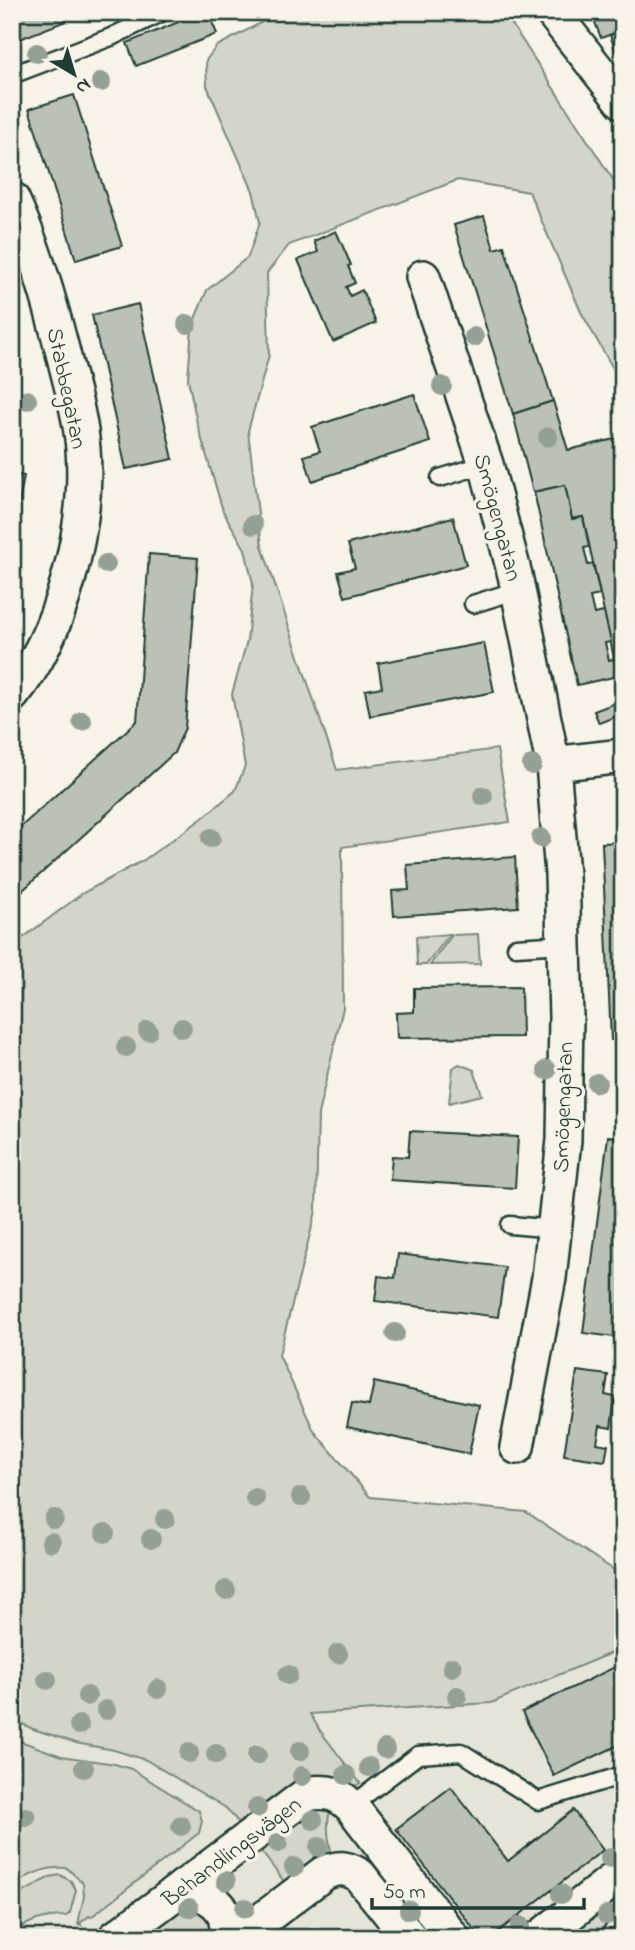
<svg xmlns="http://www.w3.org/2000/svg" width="635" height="1950" font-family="'Indie Flower',sans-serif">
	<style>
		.built { fill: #e5e4d9 }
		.green { fill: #d3d5ca; stroke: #79897f; stroke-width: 2 }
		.building { fill: #bbc1b6; stroke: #1f3d34; stroke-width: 2 }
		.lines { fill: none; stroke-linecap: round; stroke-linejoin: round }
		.service-casing { stroke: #1f3d34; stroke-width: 21 }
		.minor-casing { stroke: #1f3d34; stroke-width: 38 }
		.service { stroke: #f7f3e8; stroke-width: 16 }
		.minor { stroke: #f7f3e8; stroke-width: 33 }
		.tree { fill: #949f96 }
		.labels { text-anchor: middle; stroke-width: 7; stroke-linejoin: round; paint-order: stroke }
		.street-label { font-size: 23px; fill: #1f3d34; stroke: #f7f3e8 }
	</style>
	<rect width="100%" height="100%" fill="#f7f3e8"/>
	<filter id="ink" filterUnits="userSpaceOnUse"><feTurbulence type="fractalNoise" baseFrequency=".0143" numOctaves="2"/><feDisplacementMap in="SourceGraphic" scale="14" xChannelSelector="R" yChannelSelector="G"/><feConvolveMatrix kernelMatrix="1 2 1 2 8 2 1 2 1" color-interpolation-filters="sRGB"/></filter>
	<g filter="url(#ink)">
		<!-- built -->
		<polygon class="built" points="623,1648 623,1938 12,1938 12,1695 214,1721 491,1703"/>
		<!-- green -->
		<g class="green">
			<path d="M281 12H506L511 23 623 195V380L615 372 581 312 529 192 458 180 289 245 267 273 269 355 248 431 262 546 337 770 497 749 510 822 342 847 343 1008 318 1114 316 1211 279 1355 314 1431 370 1497 526 1512 614 1570 623 1567V1648L491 1703 310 1714 321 1732 360 1783 352 1788C344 1784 336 1777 327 1776 306 1774 261 1816 244 1829L226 1808 146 1760 114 1750 76 1743 33 1729 12 1719V946L83 893 144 860 200 820 235 791 245 766 232 694 247 641 253 584 245 549 223 511 197 423 188 379 192 326 207 290 248 257 260 222 253 191 207 86 206 60 217 46Z"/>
			<polygon points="450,934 426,965 417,965 416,937"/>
			<polygon points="478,934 480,964 430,965 452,935"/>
			<polygon points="459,1064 474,1070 482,1095 449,1103 453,1068"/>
			<path d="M12 1738 61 1756 115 1764 131 1769 199 1811 202 1821 199 1833 91 1917 89 1916 80 1923 81 1925 78 1924 84 1896 83 1883 67 1868C46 1866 29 1874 12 1887Z"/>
			<path d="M332 1804C326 1822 327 1836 332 1854L286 1884 257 1846 299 1810Z"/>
			<path d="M60 1875 71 1881 76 1890 70 1913 66 1916C44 1916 29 1921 12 1933L15 1927 13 1922 19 1916 12 1908V1899L50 1877Z"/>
			<polygon points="623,1886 623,1923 603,1938 557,1938"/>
			<polygon points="186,1899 212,1911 213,1938 134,1938"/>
		</g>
		<!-- building -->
		<g class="building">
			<polygon points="12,12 63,12 66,21 12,42"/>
			<polygon points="203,12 208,12 217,34 136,66 127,43"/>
			<polygon points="591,12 623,12 623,30 601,38"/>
			<polygon points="623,30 623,65 621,66 610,35"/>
			<polygon points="74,95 122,246 76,260 29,109"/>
			<polygon points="484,216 494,249 504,246 553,401 513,414 454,225"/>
			<polygon points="336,231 351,265 348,266 355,283 346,287 348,291 350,296 362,290 376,323 333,342 298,260 318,252 314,241"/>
			<polygon points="138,304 173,459 126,469 92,315"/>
			<polygon points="414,394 430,442 312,481 304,456 320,451 312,427"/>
			<polygon points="553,401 568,450 623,437 623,675 618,676 583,517 572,519 565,485 533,492 513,414"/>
			<polygon points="12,474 24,476 12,543"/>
			<polygon points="565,485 572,519 583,517 589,547 584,548 588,565 593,564 600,595 590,597 594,614 604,612 611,642 605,643 609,660 614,659 618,676 577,685 534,492"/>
			<polygon points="453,517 466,565 345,597 338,572 355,568 348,544"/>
			<polygon points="149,554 198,558 185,728 174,753 12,900 12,835 137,721"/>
			<polygon points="484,643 494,692 370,716 365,690 382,687 378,663"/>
			<polygon points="615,703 620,715 599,723 594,711"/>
			<polygon points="623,842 623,1039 611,1040 602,843"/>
			<polygon points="515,857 518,907 394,916 392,891 409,890 407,865"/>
			<polygon points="521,987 522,1037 397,1038 396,1013 414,1012 414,988"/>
			<polygon points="410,1131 518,1137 515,1188 390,1180 392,1156 408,1157"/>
			<polygon points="608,1136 623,1138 623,1303 619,1302 617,1319 623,1320 623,1338 583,1333"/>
			<polygon points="398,1254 505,1267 498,1317 375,1301 378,1276 395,1278"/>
			<polygon points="577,1371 608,1375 605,1395 615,1397 611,1428 600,1426 597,1443 608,1445 605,1461 564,1455"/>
			<polygon points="374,1382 479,1405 469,1454 347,1427 352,1403 369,1406"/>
			<polygon points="623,1663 623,1743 554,1776 522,1712"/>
			<polygon points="451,1787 508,1861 573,1810 603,1850 490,1938 481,1938 396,1829"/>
		</g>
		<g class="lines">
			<!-- service casing -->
			<g class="service-casing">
				<g id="service">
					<polyline points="12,75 111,37 163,12"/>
					<polyline points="440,478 486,464"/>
					<polyline points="473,604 518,590"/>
					<polyline points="516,947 564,944"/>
					<polyline points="510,1225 555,1229"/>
					<polyline points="351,1806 418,1755 461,1752 538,1801 623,1775"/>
				</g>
			</g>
			<!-- minor casing -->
			<g class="minor-casing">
				<g id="minor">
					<polyline points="552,12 623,102"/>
					<path d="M12 199C36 251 51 305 65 361 72 390 81 419 83 449 89 526 62 635 12 695"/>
					<polyline points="423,277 486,464 515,575 553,764 562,874 566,1017 564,1140 549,1278 517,1447"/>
					<polyline points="553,764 623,756"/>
					<path d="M183 1887C208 1895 232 1905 226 1938"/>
					<path d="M115 1938 309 1793C329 1791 337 1793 351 1806L453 1938"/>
					<path d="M238 1938 324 1873C339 1867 345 1867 359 1875L410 1938"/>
					<polyline points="539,1938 623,1872"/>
					<polyline points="618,1938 623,1934"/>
				</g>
			</g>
			<!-- service -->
			<use href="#service" class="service"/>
			<!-- minor -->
			<use href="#minor" class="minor"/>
		</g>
		<!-- trees -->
		<g class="tree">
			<circle cx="37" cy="53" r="10"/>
			<circle cx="101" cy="82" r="10"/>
			<circle cx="187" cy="324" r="10"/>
			<circle cx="474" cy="337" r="10"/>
			<circle cx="442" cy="386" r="10"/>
			<circle cx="27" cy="400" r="10"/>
			<circle cx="548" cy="437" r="10"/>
			<circle cx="253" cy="525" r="10"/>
			<circle cx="106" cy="564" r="10"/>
			<circle cx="82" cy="721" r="10"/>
			<circle cx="532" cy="765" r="10"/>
			<circle cx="483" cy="796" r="10"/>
			<circle cx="211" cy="838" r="10"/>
			<circle cx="541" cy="838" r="10"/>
			<circle cx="182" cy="1028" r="10"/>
			<circle cx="148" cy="1031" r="10"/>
			<circle cx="126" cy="1047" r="10"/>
			<circle cx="547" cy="1070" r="10"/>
			<circle cx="597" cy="1083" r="10"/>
			<circle cx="395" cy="1333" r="10"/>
			<circle cx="301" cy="1497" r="10"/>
			<circle cx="255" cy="1498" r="10"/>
			<circle cx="54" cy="1519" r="10"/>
			<circle cx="165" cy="1519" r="10"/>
			<circle cx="105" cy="1533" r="10"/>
			<circle cx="151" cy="1539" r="10"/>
			<circle cx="51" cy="1542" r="10"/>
			<circle cx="226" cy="1590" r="10"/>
			<circle cx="338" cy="1654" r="10"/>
			<circle cx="452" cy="1667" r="10"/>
			<circle cx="288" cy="1675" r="10"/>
			<circle cx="47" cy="1680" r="10"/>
			<circle cx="158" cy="1689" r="10"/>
			<circle cx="87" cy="1696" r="10"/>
			<circle cx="457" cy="1696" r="10"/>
			<circle cx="106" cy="1710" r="10"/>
			<circle cx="79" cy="1725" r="10"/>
			<circle cx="385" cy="1749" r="10"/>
			<circle cx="300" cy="1751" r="10"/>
			<circle cx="189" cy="1753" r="10"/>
			<circle cx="216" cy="1754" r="10"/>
			<circle cx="257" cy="1755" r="10"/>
			<circle cx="369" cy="1767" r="10"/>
			<circle cx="84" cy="1768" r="10"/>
			<circle cx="346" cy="1775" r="10"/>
			<circle cx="302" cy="1776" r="10"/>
			<circle cx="257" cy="1808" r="10"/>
			<circle cx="26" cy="1817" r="10"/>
			<circle cx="313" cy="1820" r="10"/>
			<circle cx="181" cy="1826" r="10"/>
			<circle cx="278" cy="1843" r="10"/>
			<circle cx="319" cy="1847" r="10"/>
			<circle cx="610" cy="1858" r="10"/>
			<circle cx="294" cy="1867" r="10"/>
			<circle cx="226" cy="1881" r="10"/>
			<circle cx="561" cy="1894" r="10"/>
			<circle cx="189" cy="1908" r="10"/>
			<circle cx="245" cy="1908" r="10"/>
			<circle cx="409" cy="1910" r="10"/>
			<circle cx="607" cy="1915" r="10"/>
			<circle cx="520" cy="1926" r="10"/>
		</g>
	</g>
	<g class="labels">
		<!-- street labels -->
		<g class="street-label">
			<text transform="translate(68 388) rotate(78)" y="8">Stabbegatan</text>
			<text transform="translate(499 517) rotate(75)" y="8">Smögengatan</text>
			<text transform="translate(562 1107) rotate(-88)" y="8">Smögengatan</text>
			<text transform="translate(231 1851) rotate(-37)" y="8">Behandlingsvägen</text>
		</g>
	</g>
	<!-- margin -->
	<rect width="635" height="1950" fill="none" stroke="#f7f3e8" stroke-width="42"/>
	<rect x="21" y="21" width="593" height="1908" fill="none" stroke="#1f3d34" stroke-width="2.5" filter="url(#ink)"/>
	<!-- north arrow -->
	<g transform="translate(74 74) rotate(142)" stroke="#f7f3e8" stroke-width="5" paint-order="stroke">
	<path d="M0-5L12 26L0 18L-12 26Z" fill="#1f3d34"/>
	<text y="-10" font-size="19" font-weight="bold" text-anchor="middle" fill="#1f3d34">N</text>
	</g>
	<!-- scale -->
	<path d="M372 1898v10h212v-10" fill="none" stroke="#1f3d34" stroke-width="3.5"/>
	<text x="383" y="1898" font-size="21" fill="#1f3d34" stroke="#f7f3e8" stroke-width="5" paint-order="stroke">50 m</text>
</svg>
